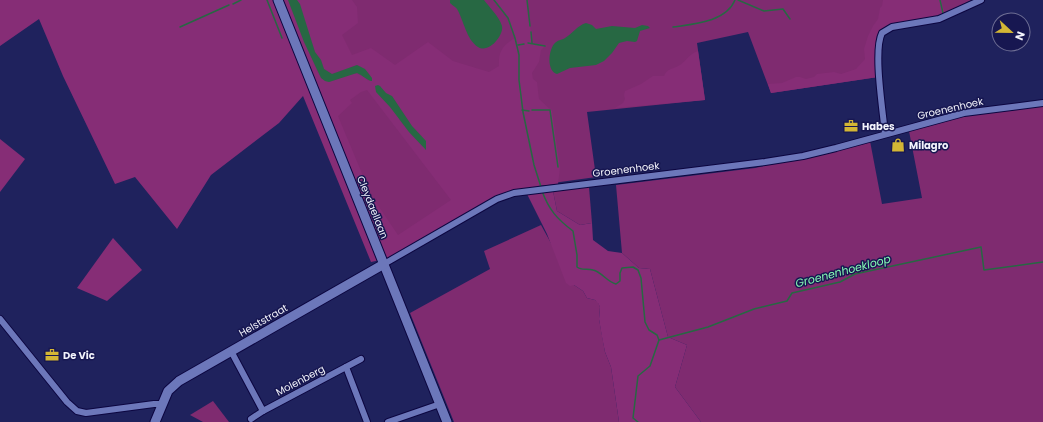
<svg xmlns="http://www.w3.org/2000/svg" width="1043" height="422" font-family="Poppins,sans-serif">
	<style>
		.green { fill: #7f2b70 }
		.forest { fill: #862d76; fill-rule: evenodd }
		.water { fill: #276843 }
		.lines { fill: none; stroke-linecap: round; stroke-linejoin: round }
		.stream { stroke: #276843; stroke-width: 1.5 }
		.street-casing { stroke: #0c0640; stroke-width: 8 }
		.secondary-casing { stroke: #0c0640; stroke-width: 11 }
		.street { stroke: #6c77ba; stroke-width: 6 }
		.secondary { stroke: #6c77ba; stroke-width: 9 }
		.labels { text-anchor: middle; stroke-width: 3; stroke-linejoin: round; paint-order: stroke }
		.street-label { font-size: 10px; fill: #f2f3fb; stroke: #171751 }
		.poi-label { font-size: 10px; font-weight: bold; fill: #f2f3fb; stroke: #171751; text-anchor: start }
		.water-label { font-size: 11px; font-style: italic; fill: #87f9b4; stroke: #171751 }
	</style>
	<rect width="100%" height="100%" fill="#1f225d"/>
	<!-- green -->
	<g class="green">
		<polygon points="285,0 971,0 945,14 911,21 881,31 876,42 878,77 771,93 748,32 697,43 705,100 587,112 596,177 502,190 393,254"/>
		<polygon points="1043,106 1043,422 701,422 675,387 687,345 668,337 650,269 639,268 622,253 616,185 755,168 870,141 882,204 922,198 909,131 972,114"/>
		<polygon points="589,187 592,223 580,225 557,211 553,191"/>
		<polygon points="541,225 574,285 583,291 587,298 595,300 598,302 600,307 599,319 605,352 611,367 619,422 454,422 410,313 490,269 484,251"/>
		<polygon points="213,401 229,422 203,422 190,415"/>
	</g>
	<!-- forest -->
	<g class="forest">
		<path d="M0 0H288L318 73 325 81 329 82 354 73 363 76 369 81H372C371 73 364 68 357 65L332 74 324 69 321 60 315 52 297 0H352L357 7 358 23 342 35 352 55 371 48 395 65 428 42 453 61 489 72 499 66C498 51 503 45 515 38L508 18 494 0H527L532 43 545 46 541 50 539 62 532 73 533 79 537 82 539 99 552 111 560 168 558 184 538 186V187L514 190 502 194 394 257 371 262 303 96 279 123 211 175 177 229 135 177 115 184 63 76 39 19 0 46ZM367 90 451 200 398 235 371 195 338 116 352 103 350 100 361 92ZM380 96H392L412 126 422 136 423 147 409 132 401 122 396 113Z"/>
		<polygon points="883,0 941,0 945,14 911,21 881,31 876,42 878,77 771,93 768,84 782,83 796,77 800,77 806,79 814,77 817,74 834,72 841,74 856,69 865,59 864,49 868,36 873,26 878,19 880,8 882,6"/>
		<path d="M698 51 705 100 615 108 623 103 625 99 624 95 625 91 641 84 653 76H664C667 68 674 69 680 65 687 60 689 54 698 51Z"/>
		<polygon points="0,139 25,159 0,192"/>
		<polygon points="553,191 557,211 580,225 592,223 593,240 608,251 622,253 639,268 650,269 668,337 687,345 675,387 701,422 619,422 611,367 605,352 602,337 599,319 600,307 598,303 595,300 587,298 583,291 574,285 570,286 566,283 547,234 527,194"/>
		<polygon points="113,238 142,270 107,301 77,288"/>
	</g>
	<!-- water -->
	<g class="water">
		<path d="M288 0H297L300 4 315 52 321 60 324 69 332 74 357 65 365 69 372 78V81C368 81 362 75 357 73L329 82 325 81 321 78 304 42Z"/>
		<path d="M450 0H484C489 7 499 16 502 26 504 35 489 54 478 47 466 39 464 21 457 9 456 7 453 6 450 3Z"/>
		<path d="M586 23 592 25 596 29 612 26 635 28 642 25 648 26 650 28 640 31 637 41 635 42 627 41 619 43 612 53 604 61 596 65 570 68 557 74C547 71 548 52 554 44 557 40 562 40 565 38 572 34 578 25 586 23Z"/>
		<polygon points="378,85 380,86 386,93 392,96 412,126 426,141 426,150 409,132 390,107 376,92 375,86"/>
	</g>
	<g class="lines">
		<!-- stream -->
		<g class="stream">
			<polyline points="267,0 282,38"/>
			<polyline points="494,0 508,18 515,38 519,55 519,80 523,112 534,165 541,187"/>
			<polyline points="527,0 530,26"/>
			<polyline points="738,0 764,11 783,9 790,19"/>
			<polyline points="940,0 943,13"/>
			<polyline points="233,4 241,0"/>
			<polyline points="180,27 229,5"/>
			<path d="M673 27C694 24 726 22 735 0"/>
			<polyline points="531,32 532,43"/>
			<polyline points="528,43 545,46"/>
			<polyline points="518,45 524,44"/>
			<polyline points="522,110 529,111"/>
			<polyline points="532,110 550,110 558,167"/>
			<path d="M542 191C549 210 557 219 573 231L577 255V267C582 271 587 268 593 270 602 272 607 282 616 284L620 281V273L622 268 633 267 638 270 641 278 645 322 649 330 657 335 659 340 650 366 638 376 633 418 638 422"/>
			<polyline points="659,340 708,327 754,309 787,301 792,293 840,282 855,274 981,247 984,270 1043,262"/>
		</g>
		<!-- street casing -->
		<g class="street-casing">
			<g id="street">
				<path d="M885 134C883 111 873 51 882 33L892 27 939 19 981 0"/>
				<polyline points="384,264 497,199 514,193 765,162 803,156 836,148 964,113 1043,103"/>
				<polyline points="0,319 67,402 77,411 86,413 154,404 162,404"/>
				<polyline points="231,351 263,411 251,419"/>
				<polyline points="346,367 367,422"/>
				<polyline points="263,411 361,359"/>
				<polyline points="388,422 440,404"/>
			</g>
		</g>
		<!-- secondary casing -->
		<g class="secondary-casing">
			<g id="secondary">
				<polyline points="278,0 447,422"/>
				<polyline points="155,422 168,391 179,381 384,264"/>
			</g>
		</g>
		<!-- street -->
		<use href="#street" class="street"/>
		<!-- secondary -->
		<use href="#secondary" class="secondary"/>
	</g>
	<!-- icons -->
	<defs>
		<g id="office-bare" transform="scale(1.08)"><path d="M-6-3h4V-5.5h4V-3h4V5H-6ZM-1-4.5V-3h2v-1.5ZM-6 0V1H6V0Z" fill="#d3b635" stroke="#171751" stroke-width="2.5" paint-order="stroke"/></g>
		<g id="shop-bare" transform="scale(1.08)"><path d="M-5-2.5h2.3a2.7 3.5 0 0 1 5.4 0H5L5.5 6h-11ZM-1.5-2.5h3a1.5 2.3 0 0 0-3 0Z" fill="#d3b635" stroke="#171751" stroke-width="2.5" paint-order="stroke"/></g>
	</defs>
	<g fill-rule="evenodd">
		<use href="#office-bare" x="851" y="126"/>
		<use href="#shop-bare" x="898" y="145"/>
		<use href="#office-bare" x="52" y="355"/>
	</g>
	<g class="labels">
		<!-- street labels -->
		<g class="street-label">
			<text transform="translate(950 108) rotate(-13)" y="4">Groenenhoek</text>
			<text transform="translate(626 169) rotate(-7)" y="4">Groenenhoek</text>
			<text transform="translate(373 207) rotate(68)" y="4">Cleydaellaan</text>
			<text transform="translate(263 320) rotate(-30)" y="4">Helststraat</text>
			<text transform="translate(300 380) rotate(-28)" y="4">Molenberg</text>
		</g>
		<!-- poi labels -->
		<g class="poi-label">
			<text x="862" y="130">Habes</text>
			<text x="909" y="149">Milagro</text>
			<text x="63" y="359">De Vic</text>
		</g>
		<!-- water labels -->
		<g class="water-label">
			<text transform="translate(843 271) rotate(-15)" y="4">Groenenhoekloop</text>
		</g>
	</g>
	<!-- north arrow -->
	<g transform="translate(1011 32) rotate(112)"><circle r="19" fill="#171751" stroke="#6f6f95"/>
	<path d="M0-3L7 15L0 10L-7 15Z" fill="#d3b635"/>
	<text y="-6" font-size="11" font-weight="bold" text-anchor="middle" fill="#f2f3fb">N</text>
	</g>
</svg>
